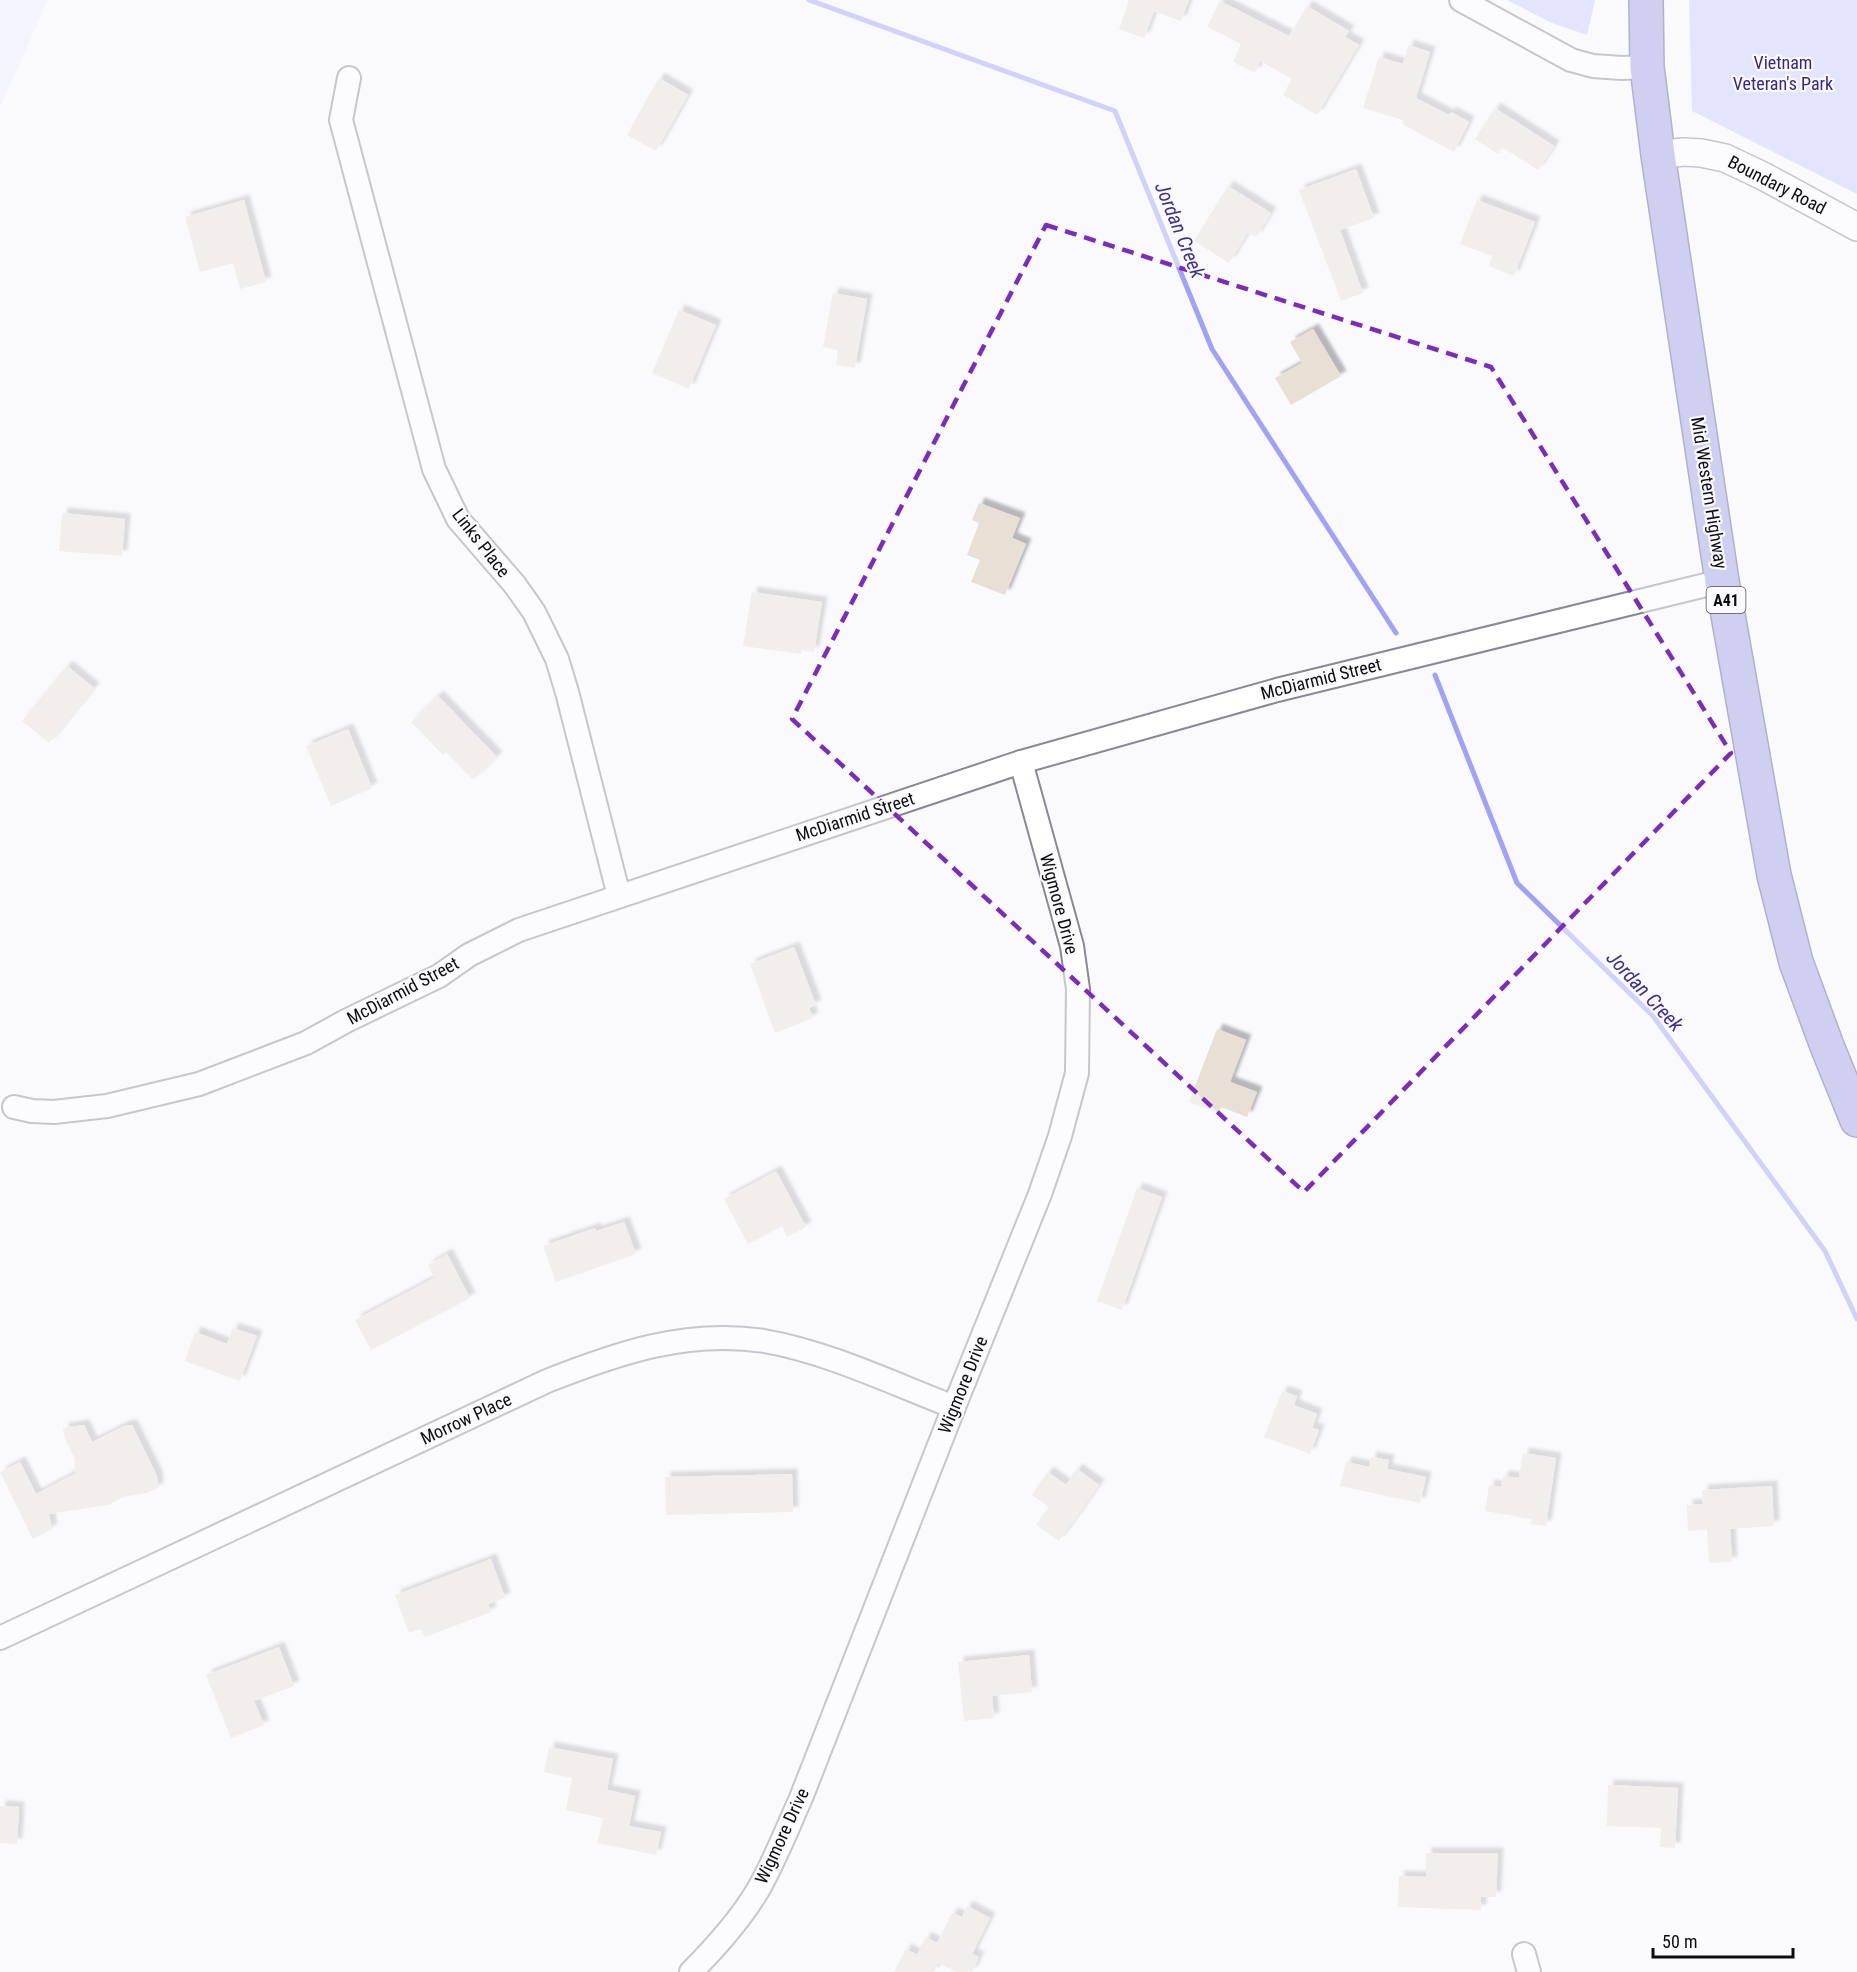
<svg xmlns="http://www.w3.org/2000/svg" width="1857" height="1972" font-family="'Roboto Condensed',sans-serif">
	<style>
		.built { fill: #edeefe }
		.green { fill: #c7cafd }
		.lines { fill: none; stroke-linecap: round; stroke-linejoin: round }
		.stream { stroke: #a0a1f9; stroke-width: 5 }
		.building { fill: #e8e0d5; filter: url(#shadow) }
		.minor-casing { stroke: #888995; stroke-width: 26 }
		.tertiary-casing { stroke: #888995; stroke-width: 30 }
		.trunk-casing { stroke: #595995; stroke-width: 36 }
		.minor { stroke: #fff; stroke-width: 22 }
		.tertiary { stroke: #fff; stroke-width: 27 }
		.trunk { stroke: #9c9ce3; stroke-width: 33 }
		.marked { fill: none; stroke: #7b2cbf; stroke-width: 4.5; stroke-dasharray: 12 8; stroke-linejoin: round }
		.labels { text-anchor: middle; stroke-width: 4.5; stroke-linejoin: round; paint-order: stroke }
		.shield { fill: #fafafd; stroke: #535358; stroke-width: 1.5 }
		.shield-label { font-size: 16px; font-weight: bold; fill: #0c0c11 }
		.park-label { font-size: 18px; fill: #36268a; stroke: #fafafd }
		.street-label { font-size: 18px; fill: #0c0c11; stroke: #fafafd }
		.water-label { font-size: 20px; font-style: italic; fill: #3c2e92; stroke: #fafafd }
	</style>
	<defs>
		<filter id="shadow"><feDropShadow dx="5.5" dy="-5.5" stdDeviation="1.5" flood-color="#0004"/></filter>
	</defs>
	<rect width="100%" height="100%" fill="#fafafd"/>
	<!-- built -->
	<polygon class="built" points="0,0 48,0 0,107"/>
	<!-- green -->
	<g class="green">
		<polygon points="1507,0 1595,0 1587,35 1552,23"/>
		<polygon points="1689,0 1857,0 1857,194 1692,111"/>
	</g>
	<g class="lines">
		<!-- stream -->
		<g class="stream">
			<polyline points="809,0 1115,111 1212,349 1396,633"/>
			<polyline points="1435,675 1517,883 1653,1016 1825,1251 1857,1319"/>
		</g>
	</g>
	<!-- building -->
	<g class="building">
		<polygon points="1129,0 1189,0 1181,21 1154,11 1144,38 1119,29"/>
		<polygon points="1220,1 1289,36 1307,6 1349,31 1345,37 1359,45 1317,115 1283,95 1292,79 1260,61 1255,73 1233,62 1241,44 1207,27"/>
		<polygon points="1408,45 1430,52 1416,98 1449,115 1451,112 1469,122 1454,152 1402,124 1403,120 1363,108 1379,57 1403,64"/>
		<polygon points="659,78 688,95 656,151 627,135"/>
		<polygon points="1495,108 1554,146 1538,170 1502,147 1498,154 1475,139"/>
		<polygon points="1356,169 1374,218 1340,230 1363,293 1341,301 1299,190"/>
		<polygon points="1228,186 1271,213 1256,237 1248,232 1229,263 1194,241"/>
		<polygon points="244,200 266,282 240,289 233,263 200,272 185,217"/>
		<polygon points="1477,200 1535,222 1514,276 1489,266 1492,256 1460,244"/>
		<polygon points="833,293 867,299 855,368 836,365 838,350 823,347"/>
		<polygon points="679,310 716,325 689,389 652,373"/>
		<polygon points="1313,329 1341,376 1291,405 1275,378 1302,363 1290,342"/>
		<polygon points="979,503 1020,518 1012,538 1026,544 1005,595 971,582 980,560 967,555 979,523 972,520"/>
		<polygon points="62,513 125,519 122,556 59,551"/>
		<polygon points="752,592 822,602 814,652 801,650 801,654 743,646"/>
		<polygon points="67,666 94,688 49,743 22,721"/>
		<polygon points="438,696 497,757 473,780 446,752 443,755 411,722"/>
		<polygon points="348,729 372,788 331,806 306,746"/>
		<polygon points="794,947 816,1005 809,1008 813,1018 775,1033 750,964"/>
		<polygon points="1217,1029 1246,1040 1230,1082 1257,1092 1247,1117 1221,1107 1219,1113 1189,1102"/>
		<polygon points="776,1171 806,1227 787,1237 782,1226 748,1244 724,1199"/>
		<polygon points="1137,1188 1162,1197 1122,1310 1097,1301"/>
		<polygon points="624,1222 636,1254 556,1282 543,1246 595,1228 596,1231"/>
		<polygon points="447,1254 470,1298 371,1350 355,1320 434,1278 428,1265"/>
		<polygon points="233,1328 257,1336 240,1381 185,1361 195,1332 227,1344"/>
		<polygon points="1282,1391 1297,1396 1294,1405 1317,1414 1312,1428 1319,1430 1310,1454 1264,1437"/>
		<polygon points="84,1425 92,1442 124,1426 132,1425 157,1476 158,1488 147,1493 123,1497 108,1505 49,1514 52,1529 33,1539 0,1472 20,1462 36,1494 76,1473 74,1457 65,1439 63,1428"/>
		<polygon points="1523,1453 1556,1458 1546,1526 1531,1524 1532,1519 1485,1511 1489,1485 1501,1487 1503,1476 1519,1478"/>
		<polygon points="1371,1457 1389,1460 1387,1469 1426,1477 1420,1503 1340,1486 1346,1462 1369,1467"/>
		<polygon points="1077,1469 1099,1485 1059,1541 1036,1525 1049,1507 1032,1495 1048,1472 1066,1485"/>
		<polygon points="792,1474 793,1512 666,1515 665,1477"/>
		<polygon points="1772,1486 1774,1526 1730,1529 1732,1562 1709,1563 1707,1530 1688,1531 1687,1505 1703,1504 1702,1490"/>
		<polygon points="491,1559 505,1598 488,1604 491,1612 425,1637 421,1629 409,1633 395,1595"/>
		<polygon points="279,1647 294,1686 254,1701 264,1725 231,1738 206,1675"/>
		<polygon points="1029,1655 1032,1692 992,1696 994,1718 964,1721 958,1662"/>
		<polygon points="549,1747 613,1759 607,1790 635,1796 629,1826 661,1832 656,1855 597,1843 603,1818 566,1810 572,1778 544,1772"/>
		<polygon points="1608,1785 1678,1788 1675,1848 1660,1847 1661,1828 1607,1826"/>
		<polygon points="0,1806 19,1807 17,1844 0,1843"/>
		<polygon points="1426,1853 1498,1853 1496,1897 1481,1897 1481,1910 1398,1907 1399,1876 1426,1877"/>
		<polygon points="967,1906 990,1918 972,1954 979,1957 972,1972 956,1972 938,1963 934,1972 894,1972 906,1949 917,1955 926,1937 937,1943 952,1913 962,1917"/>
	</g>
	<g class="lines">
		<!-- minor casing -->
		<g class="minor-casing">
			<g id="minor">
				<polyline points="1461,0 1571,60 1593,66 1622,68 1647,67"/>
				<polyline points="349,78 341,120 434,469 458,519 515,585 534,612 557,659 567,692 619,896"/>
				<polyline points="14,1107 32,1111 54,1112 107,1106 199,1084 306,1043 346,1021 439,976 469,955 519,930 1021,762 1277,690 1722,581"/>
				<path d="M0 1638 547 1381C618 1353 687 1329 764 1341 828 1352 894 1384 954 1407"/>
				<polyline points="1524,1954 1529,1972"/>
				<path d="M691 1972C716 1947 740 1920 758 1890 775 1860 787 1829 801 1798L954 1407 1040 1194 1060 1136 1077 1073 1078 989 1072 946 1021 762"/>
			</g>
		</g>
		<!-- tertiary casing -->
		<g class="tertiary-casing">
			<polyline id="tertiary" points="1658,155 1683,152 1701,153 1725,158 1763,176 1857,227"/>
		</g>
		<!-- trunk casing -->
		<g class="trunk-casing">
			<polyline id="trunk" points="1646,0 1647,67 1658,155 1722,581 1774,875 1796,962 1827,1046 1857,1120"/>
		</g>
		<!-- minor -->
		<use href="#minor" class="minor"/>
		<!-- tertiary -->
		<use href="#tertiary" class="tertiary"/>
		<!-- trunk -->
		<use href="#trunk" class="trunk"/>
	</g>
	<!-- marked area -->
	<path d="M0 0H1857V1972H0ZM1046 225 1491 367 1731 753 1304 1192 792 719Z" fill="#fafafd" fill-opacity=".55" fill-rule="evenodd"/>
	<path class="marked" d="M1046 225 1491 367 1731 753 1304 1192 792 719Z"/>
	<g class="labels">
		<!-- shield labels -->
		<rect class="shield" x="1706.5" y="587" width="39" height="26" rx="4.5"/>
		<g class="shield-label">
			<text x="1726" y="606">A41</text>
		</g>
		<!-- park labels -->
		<g class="park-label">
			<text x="1783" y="69">Vietnam<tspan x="1783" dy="21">Veteran's Park</tspan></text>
		</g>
		<!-- street labels -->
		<g class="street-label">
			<text transform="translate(1777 185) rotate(27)" y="6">Boundary Road</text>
			<text transform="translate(1709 493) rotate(81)" y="6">Mid Western Highway</text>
			<text transform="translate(481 543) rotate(52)" y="6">Links Place</text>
			<text transform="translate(1321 679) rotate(-14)" y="6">McDiarmid Street</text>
			<text transform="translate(855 817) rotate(-18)" y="6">McDiarmid Street</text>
			<text transform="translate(1059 904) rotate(75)" y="6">Wigmore Drive</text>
			<text transform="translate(403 991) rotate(-28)" y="6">McDiarmid Street</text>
			<text transform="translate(963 1385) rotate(-68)" y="6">Wigmore Drive</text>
			<text transform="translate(466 1419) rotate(-25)" y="6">Morrow Place</text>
			<text transform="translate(782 1836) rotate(-65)" y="6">Wigmore Drive</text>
		</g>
		<!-- water labels -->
		<g class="water-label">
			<text transform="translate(1180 230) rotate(68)" y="7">Jordan Creek</text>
			<text transform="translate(1645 991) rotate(47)" y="7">Jordan Creek</text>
		</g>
	</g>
	<!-- scale -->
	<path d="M1653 1948v9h140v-9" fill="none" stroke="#0c0c11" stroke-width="3"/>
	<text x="1662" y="1948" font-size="18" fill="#0c0c11" stroke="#fafafd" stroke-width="4.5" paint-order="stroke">50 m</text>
</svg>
